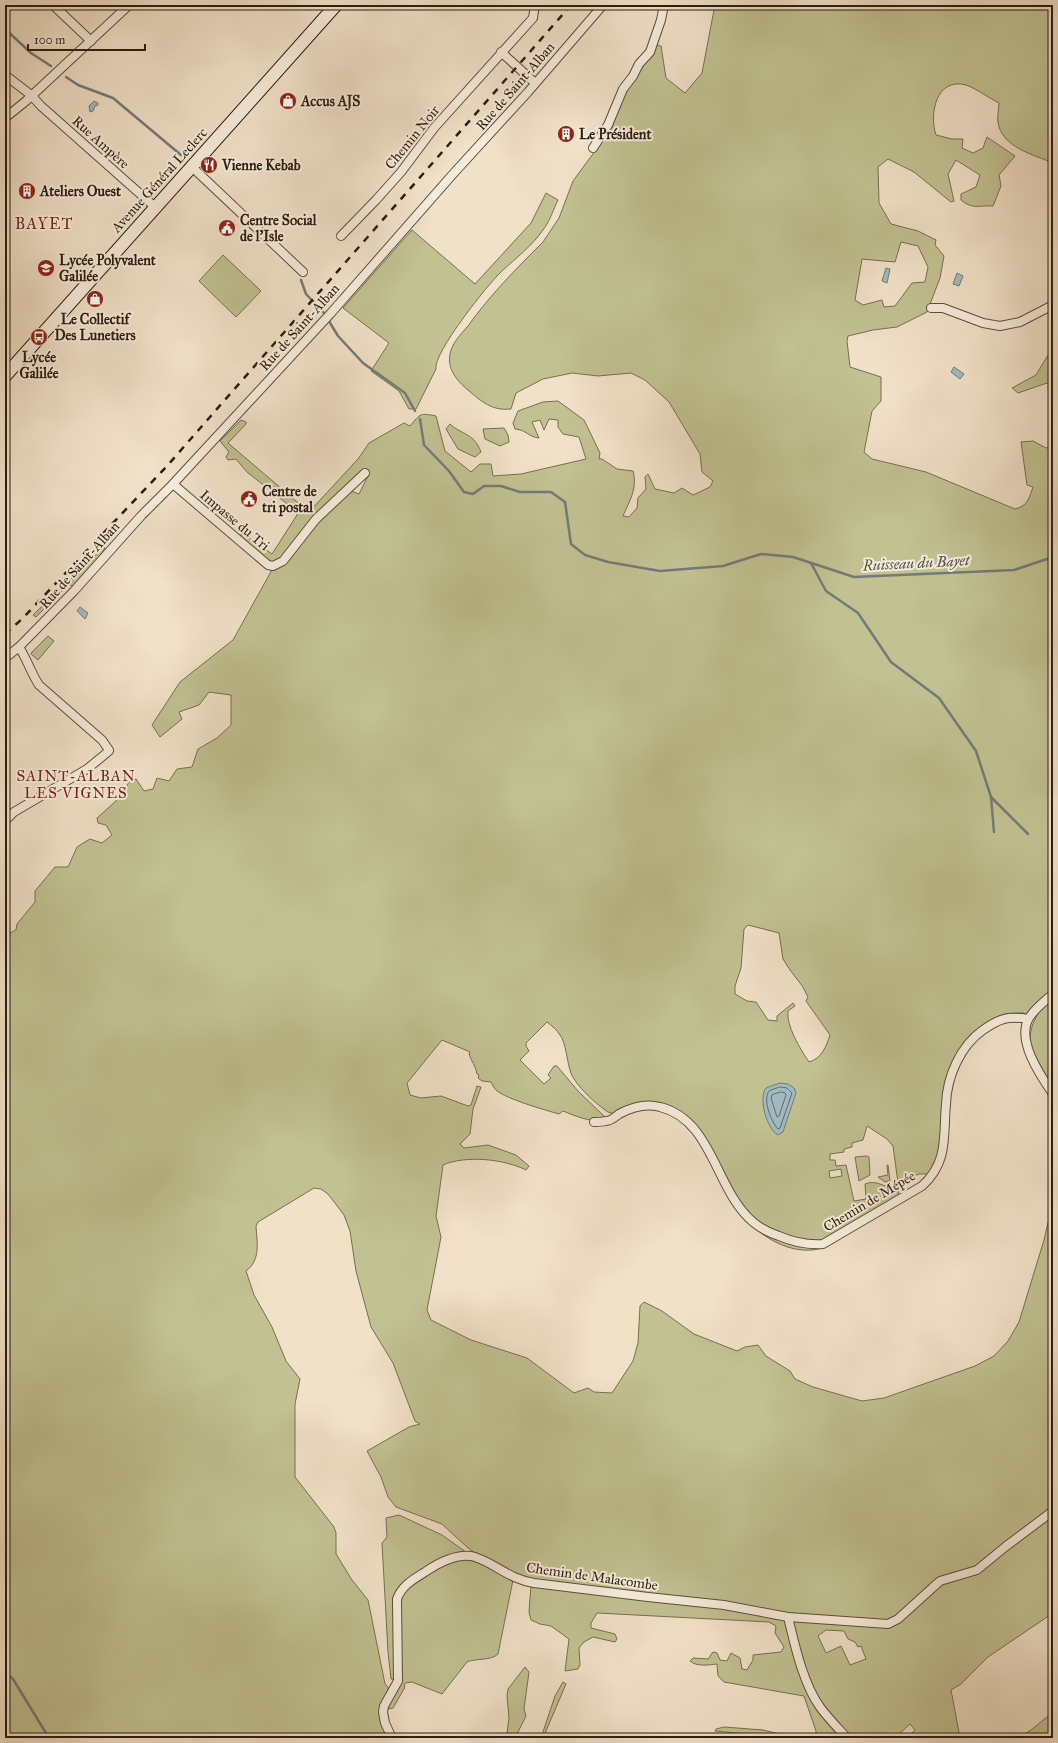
<svg xmlns="http://www.w3.org/2000/svg" width="1058" height="1743" font-family="'IM FELL Great Primer',serif">
	<style>
		.green { fill: #c1c191; stroke: #766f50; fill-rule: evenodd }
		.water { fill: #a1bac1; stroke: #727b79 }
		.lines { fill: none; stroke-linecap: round; stroke-linejoin: round }
		.shore { stroke: #666c68; stroke-width: 1 }
		.stream { stroke: #727b79; stroke-width: 2.5 }
		.street-casing { stroke: #5c4e3c; stroke-width: 10 }
		.secondary-casing { stroke: #2b1d0e; stroke-width: 14 }
		.street { stroke: #f6ecdb; stroke-width: 8 }
		.secondary { stroke: #f6ecdb; stroke-width: 12 }
		.rail { stroke: #2b1d0e; stroke-width: 2.5; stroke-dasharray: 7 7; stroke-linecap: butt }
		.labels { text-anchor: middle; stroke-width: 4; stroke-linejoin: round; paint-order: stroke }
		.street-label { font-size: 14px; fill: #2b1d0e; stroke: #f6ecdb }
		.poi-label { font-size: 14px; font-weight: bold; fill: #2b1d0e; stroke: #f6ecdb; text-anchor: start }
		.water-label { font-size: 15px; font-style: italic; fill: #54544d; stroke: #f6ecdb }
		.neighbourhood-label { font-size: 15px; letter-spacing: 1px; fill: #7a1f14; stroke: #f6ecdb }
		.quarter-label { font-size: 16px; letter-spacing: 1px; fill: #7a1f14; stroke: #f6ecdb }
	</style>
	<rect width="100%" height="100%" fill="#f1e1c8"/>
	<filter id="stains"><feTurbulence type="fractalNoise" baseFrequency=".005" numOctaves="4"/><feColorMatrix values="0 0 0 0 .2 0 0 0 0 .09 0 0 0 0 .02 0 0 0 .5 -.17"/></filter>
	<radialGradient id="worn" r=".72"><stop offset=".6" stop-color="#630" stop-opacity="0"/><stop offset="1" stop-color="#630" stop-opacity=".3"/></radialGradient>
	<!-- green -->
	<g class="green">
		<path d="M701 5H1053V97L1052 99 1053 101V163C1034 155 1001 147 998 122 997 116 999 109 999 103 989 98 977 89 966 85 936 77 929 114 936 135L952 139H963L962 148 973 153 983 148 987 137 1015 156 999 175 1001 186 993 206C979 205 973 210 961 200V194L976 187 980 175 956 160 948 174 954 201 951 202 914 172 888 159 878 167 879 203 891 224 918 231 936 240 935 245 944 256 940 278 927 312 897 327 873 330 848 336 847 341 850 367 881 377V401L872 411 864 452 872 459 926 472 1015 509C1028 506 1029 498 1033 487L1027 485 1021 442 1033 441 1046 448 1050 447 1052 422 1048 386 1050 385 1047 383 1018 393 1012 388 1036 375 1053 347V1138C1051 1120 1051 1100 1047 1083 1045 1075 1038 1068 1035 1061 1024 1033 1033 1019 1050 997L1049 993 1027 1016 1024 1013C1018 1013 1012 1013 1006 1014 978 1021 952 1057 946 1084 938 1118 948 1140 930 1174H919L898 1183 893 1146 887 1139 867 1126 863 1140 852 1143V1147L844 1149V1152L830 1154V1160H835L836 1166 846 1165 854 1201 866 1199 865 1184C876 1179 887 1188 898 1191L899 1195 826 1240 821 1241 826 1247C803 1255 780 1247 761 1233L765 1227 748 1214 742 1207 703 1134C685 1110 658 1092 627 1107 621 1110 616 1116 608 1112 597 1105 575 1085 571 1073 567 1063 566 1042 560 1035 557 1030 552 1026 547 1022L526 1043V1046L529 1051 520 1060 544 1084 551 1078 548 1075 554 1066H557L578 1091 605 1117 604 1119C590 1123 576 1116 563 1111L559 1114C545 1110 506 1099 496 1090 494 1088 492 1084 491 1082L482 1081 478 1078 479 1075 477 1074C476 1066 471 1061 469 1054L470 1052 442 1040 407 1083 410 1095 421 1098 441 1096 468 1106 471 1105 477 1086 481 1087 473 1109 470 1134 460 1144 464 1148 488 1145 516 1155 529 1166 526 1170C504 1159 466 1155 443 1165L436 1216 441 1237 427 1310 431 1320 471 1340 527 1358 574 1393 588 1388 594 1392 612 1393 633 1361 638 1343 640 1306 644 1302 662 1311 694 1334 737 1351 745 1347 758 1345 766 1356 790 1371 795 1379 813 1387 862 1401 884 1398 975 1366 994 1356 1008 1341 1019 1322 1044 1240 1053 1201V1613L988 1657 961 1684 951 1690 960 1738H907L915 1730 910 1724 899 1734 903 1738H850L829 1714 827 1717 844 1738H805L816 1735V1731L804 1696 724 1682 718 1676 717 1664C708 1665 697 1667 690 1661L693 1658 708 1659 713 1652 717 1653 720 1660 727 1661 731 1653 740 1658 742 1669 747 1670 753 1660V1655L781 1652 784 1647 775 1633 776 1626 769 1622 597 1613 591 1623V1628L615 1634 617 1639 615 1642 593 1637 584 1642 579 1648 580 1665 578 1669 565 1671 569 1639 551 1626 540 1624 531 1620 529 1612 531 1586 534 1583 485 1560 468 1548 442 1524 396 1507 388 1497 381 1477 367 1451 409 1427 420 1424 415 1421 393 1363 371 1327 356 1271 350 1231 344 1215 328 1194 321 1189 314 1188 258 1222 256 1226C257 1242 261 1260 246 1271L254 1295 272 1327 286 1361 300 1379 295 1404V1477L334 1527 336 1533V1554L352 1580 368 1600 385 1684 388 1687C388 1694 384 1699 382 1705 377 1716 384 1728 388 1738H5V954L8 947 10 933 16 930 17 924 35 902V891L55 867H68L77 847 90 839 102 843 112 835 106 825 98 823 97 818 116 801 130 781 136 779 144 791 153 789 157 778 169 781 177 769 192 767 198 749 217 738 231 725V695L209 692 199 705 179 712 182 719 160 737 152 725 180 682 233 640 273 568 282 565 288 560 319 519 351 491 359 494 369 474 365 469 314 518 283 560C268 570 251 547 241 537V534L245 535 272 554 297 515 296 511 247 472 236 459 228 460 226 457 229 452 220 441 241 420 246 422V424L228 443 309 512 358 459 369 443 404 423 410 426C421 413 420 413 436 416L445 451 471 472 480 464H491L493 476 521 474 586 459 579 437 563 434 558 427V420L549 419 544 430 540 420 532 422 539 438C528 437 527 430 515 429L513 423 518 411 543 402 558 401 584 420 600 453 599 459H602L617 469 633 471C638 488 629 502 623 516L629 517 637 508 638 498 646 489 645 477 648 474 655 489 674 493 682 488 693 495 710 487 713 481 702 472 700 454 669 402 645 380 631 373 598 376 572 373 543 379 516 393 511 409C492 411 482 402 468 390 457 381 447 369 450 354 452 343 461 334 468 326 490 295 516 269 543 242L559 218 573 181 612 128 623 95 636 78 656 45 661 46 666 78 685 93 702 73 714 10ZM901 242 918 246 928 267 925 282 912 283 895 306 884 307 882 300 863 305 855 300 862 259 895 262ZM748 925 779 933 783 959 790 970 803 987 808 997 806 1001 830 1035C826 1047 822 1058 809 1062 801 1050 786 1026 788 1011L795 1006 793 1003 777 1016V1021L768 1020 756 1002 747 1001 735 994V986L741 968 744 929ZM841 1169 842 1176 830 1178 829 1171ZM826 1630 844 1631 848 1639 855 1642 858 1647 861 1646 866 1659 850 1665 841 1646 826 1653 818 1636ZM801 1659 812 1687H806L798 1663Z"/>
		<path d="M546 193 558 200C553 210 550 221 543 230 532 246 516 258 502 271 488 284 433 353 436 369L416 409H409L399 391 371 371 389 343 343 308 412 230 475 284 531 223Z"/>
		<polygon points="223,255 261,291 236,317 199,281"/>
		<path d="M450 424C462 435 474 433 481 452L475 457 458 449 446 429Z"/>
		<polygon points="504,428 508,435 509,442 500,446 485,439 483,429"/>
		<polygon points="104,547 105,548 101,555 73,587 69,584 36,617 33,615"/>
		<polygon points="48,636 54,641 38,660 31,654 32,652"/>
		<polygon points="867,1156 869,1157 870,1175 859,1181 855,1157"/>
		<polygon points="887,1165 888,1165 890,1181 885,1182 878,1177 888,1175"/>
		<path d="M399 1515 442 1535 466 1552 444 1558 407 1587C417 1581 438 1564 449 1561 473 1555 494 1569 513 1580L498 1654C491 1661 476 1658 467 1662L442 1694 412 1682 405 1683 404 1689 393 1708 388 1709 386 1705 391 1696 396 1693 398 1688 396 1680 391 1679 388 1652 382 1543 387 1537 386 1518Z"/>
		<polygon points="525,1667 529,1672 524,1709 526,1716 517,1734 514,1735 507,1733 509,1718 507,1696 508,1689"/>
		<polygon points="563,1682 566,1684 543,1738 541,1738 555,1696"/>
		<polygon points="1053,1712 1053,1738 1018,1738 1031,1730"/>
		<polygon points="724,1727 763,1730 784,1735 785,1737 776,1737 715,1731 716,1729"/>
	</g>
	<!-- water -->
	<g class="water">
		<polygon points="94,101 98,103 98,105 95,106 93,111 90,112 89,106"/>
		<polygon points="886,268 890,269 887,283 882,281"/>
		<polygon points="957,273 963,276 959,286 953,284"/>
		<polygon points="954,367 964,374 960,379 951,372"/>
		<polygon points="80,607 88,613 85,619 77,611"/>
		<path d="M780 1083 788 1084 794 1088 796 1093 783 1132 778 1135C767 1129 758 1099 766 1088Z"/>
	</g>
	<g class="lines">
		<!-- shore -->
		<g class="shore">
			<path d="M780 1087 787 1088 792 1093 780 1128 778 1129C772 1123 762 1100 769 1091Z"/>
			<polygon points="781,1092 785,1093 786,1095 779,1116 777,1117 771,1098 772,1095"/>
		</g>
		<!-- stream -->
		<g class="stream">
			<polyline points="5,29 31,53 51,66"/>
			<polyline points="66,77 78,85 113,98 181,155"/>
			<polyline points="301,280 306,294 324,313 338,336 363,363 405,393 415,411"/>
			<polyline points="420,419 424,445 449,471 464,492 473,494 484,486 501,486 520,492 551,492 565,502 571,544 585,555 608,562 660,571 723,566 761,554 793,557 854,577 1014,570 1053,557"/>
			<polyline points="811,563 826,591 858,613 891,662 939,698 976,751 991,797 1028,834"/>
			<polyline points="991,797 994,832"/>
			<polyline points="5,1672 13,1679 49,1738"/>
		</g>
		<!-- street casing -->
		<g class="street-casing">
			<g id="street">
				<polyline points="53,5 91,41"/>
				<polyline points="501,52 535,83"/>
				<polyline points="5,75 31,95 41,106 155,207"/>
				<polyline points="5,118 26,101 129,5"/>
				<polyline points="593,148 608,125 623,89 633,76 639,64 650,52 661,20 664,5"/>
				<polyline points="191,166 303,272"/>
				<polyline points="341,236 376,200 401,172 434,128 533,18 535,5"/>
				<polyline points="931,308 943,308 983,323 1000,326 1020,322 1053,305"/>
				<polyline points="173,484 268,565 273,566 283,561 316,519 365,473"/>
				<polyline points="5,658 19,647 74,591 141,516 173,484 331,313 453,174 528,92 603,5"/>
				<path d="M5 821 14 812 87 769 109 751V750L102 740 39 685C31 673 27 659 19 647"/>
				<path d="M1053 994C1045 1001 1035 1008 1029 1018 1016 1040 1040 1075 1053 1094"/>
				<path d="M594 1122C598 1122 602 1122 606 1121 611 1121 615 1117 619 1114 632 1107 646 1103 660 1107 713 1120 715 1190 753 1222 760 1228 770 1233 779 1236 793 1242 808 1245 823 1244L922 1186C949 1162 943 1135 946 1104 947 1077 960 1046 983 1030 1000 1018 1008 1016 1028 1019"/>
				<path d="M788 1617C795 1646 803 1683 820 1707 828 1718 838 1728 847 1738"/>
				<path d="M392 1738 385 1723 383 1712 384 1706 398 1681 397 1599C402 1585 414 1579 425 1572 438 1563 459 1552 475 1557 496 1564 509 1579 534 1583L648 1597 724 1605 788 1617 888 1624 898 1619 940 1581 977 1570 1005 1547 1053 1511"/>
			</g>
		</g>
		<!-- secondary casing -->
		<g class="secondary-casing">
			<polyline id="secondary" points="5,376 336,5"/>
		</g>
		<!-- street -->
		<use href="#street" class="street"/>
		<!-- secondary -->
		<use href="#secondary" class="secondary"/>
		<!-- rail -->
		<polyline class="rail" points="5,634 22,619 167,466 571,5"/>
	</g>
	<!-- icons -->
	<defs>
		<g id="shop-disc" transform="scale(0.9)"><circle r="9.5" fill="#8f2418" stroke="#f6ecdb"/><path d="M-5-2.5h2.3a2.7 3.5 0 0 1 5.4 0H5L5.5 6h-11ZM-1.5-2.5h3a1.5 2.3 0 0 0-3 0Z" fill="#fff"/></g>
		<g id="building-disc" transform="scale(0.9)"><circle r="9.5" fill="#8f2418" stroke="#f6ecdb"/><path d="M-4-6H4V6H1V3H-1V6H-4ZM-2.5-4.3h1.7v1.8h-1.7ZM.8-4.3h1.7v1.8H.8ZM-2.5-1h1.7V.8h-1.7ZM.8-1h1.7V.8H.8Z" fill="#fff"/></g>
		<g id="restaurant-disc" transform="scale(0.9)"><circle r="9.5" fill="#8f2418" stroke="#f6ecdb"/><path d="M-5-6h1v4h1v-4h1v4h1v-4h1v5L-1.5 .5V6h-2V.5L-5-1ZM5-6V6H3V1.5H1.5Q1.5-4 5-6Z" fill="#fff"/></g>
		<g id="civic-disc" transform="scale(0.9)"><circle r="9.5" fill="#8f2418" stroke="#f6ecdb"/><path d="M-.6-6.5H3V-4.5H.6V-3L4-1V1h2V6H-6V1h2V-1L-.6-3ZM-1.2 2.5V6h2.4V2.5Z" fill="#fff"/></g>
		<g id="school-disc" transform="scale(0.9)"><circle r="9.5" fill="#8f2418" stroke="#f6ecdb"/><path d="M0-5L7-2L0 1L-7-2ZM-4 1L0 2.5L4 1V4Q0 6-4 4Z" fill="#fff"/></g>
		<g id="bus-disc" transform="scale(0.9)"><circle r="9.5" fill="#8f2418" stroke="#f6ecdb"/><path d="M-5-6H5V4H4V6H2V4H-2V6H-4V4H-5ZM-3.5-4V0h7V-4ZM-3.5 1.2v1.5H-2V1.2ZM2 1.2v1.5H3.5V1.2Z" fill="#fff"/></g>
	</defs>
	<g fill-rule="evenodd">
		<use href="#shop-disc" x="288" y="101"/>
		<use href="#building-disc" x="566" y="134"/>
		<use href="#restaurant-disc" x="209" y="165"/>
		<use href="#building-disc" x="27" y="191"/>
		<use href="#civic-disc" x="227" y="228"/>
		<use href="#school-disc" x="46" y="268"/>
		<use href="#shop-disc" x="95" y="299"/>
		<use href="#bus-disc" x="39" y="337"/>
		<use href="#civic-disc" x="249" y="499"/>
	</g>
	<g class="labels">
		<!-- street labels -->
		<g class="street-label">
			<text transform="translate(515 86) rotate(-49)" y="5">Rue de Saint-Alban</text>
			<text transform="translate(412 137) rotate(-51)" y="5">Chemin Noir</text>
			<text transform="translate(101 142) rotate(42)" y="5">Rue Ampère</text>
			<text transform="translate(159 180) rotate(-48)" y="5">Avenue Général Leclerc</text>
			<text transform="translate(299 327) rotate(-48)" y="5">Rue de Saint-Alban</text>
			<text transform="translate(235 520) rotate(40)" y="5">Impasse du Tri</text>
			<text transform="translate(79 565) rotate(-48)" y="5">Rue de Saint-Alban</text>
			<text transform="translate(869 1201) rotate(-31)" y="5">Chemin de Mépée</text>
			<text transform="translate(592 1576) rotate(8)" y="5">Chemin de Malacombe</text>
		</g>
		<!-- poi labels -->
		<g class="poi-label">
			<text x="301" y="106">Accus AJS</text>
			<text x="579" y="139">Le Président</text>
			<text x="222" y="170">Vienne Kebab</text>
			<text x="40" y="196">Ateliers Ouest</text>
			<text x="240" y="225">Centre Social<tspan x="240" dy="16">de l'Isle</tspan></text>
			<text x="59" y="265">Lycée Polyvalent<tspan x="59" dy="16">Galilée</tspan></text>
			<text x="95" y="324" text-anchor="middle">Le Collectif<tspan x="95" dy="16">Des Lunetiers</tspan></text>
			<text x="39" y="362" text-anchor="middle">Lycée<tspan x="39" dy="16">Galilée</tspan></text>
			<text x="262" y="496">Centre de<tspan x="262" dy="16">tri postal</tspan></text>
		</g>
		<!-- water labels -->
		<g class="water-label">
			<text transform="translate(916 563) rotate(-3)" y="5">Ruisseau du Bayet</text>
		</g>
		<!-- neighbourhood labels -->
		<g class="neighbourhood-label">
			<text x="76" y="781">SAINT-ALBAN<tspan x="76" dy="17">LES VIGNES</tspan></text>
		</g>
		<!-- quarter labels -->
		<g class="quarter-label">
			<text x="44" y="229">BAYET</text>
		</g>
	</g>
	<!-- margin -->
	<rect width="1058" height="1743" fill="none" stroke="#f1e1c8" stroke-width="20"/>
	<rect x="6" y="6" width="1046" height="1731" fill="none" stroke="#2b1d0e" stroke-width="2"/>
	<rect x="10" y="10" width="1038" height="1723" fill="none" stroke="#2b1d0e"/>
	<!-- scale -->
	<path d="M28 44v6h117v-6" fill="none" stroke="#2b1d0e" stroke-width="2"/>
	<text x="34" y="44" font-size="12" fill="#2b1d0e" stroke="#f6ecdb" stroke-width="3" paint-order="stroke">100 m</text>
	<rect width="100%" height="100%" filter="url(#stains)"/>
	<rect width="100%" height="100%" fill="url(#worn)"/>
</svg>
